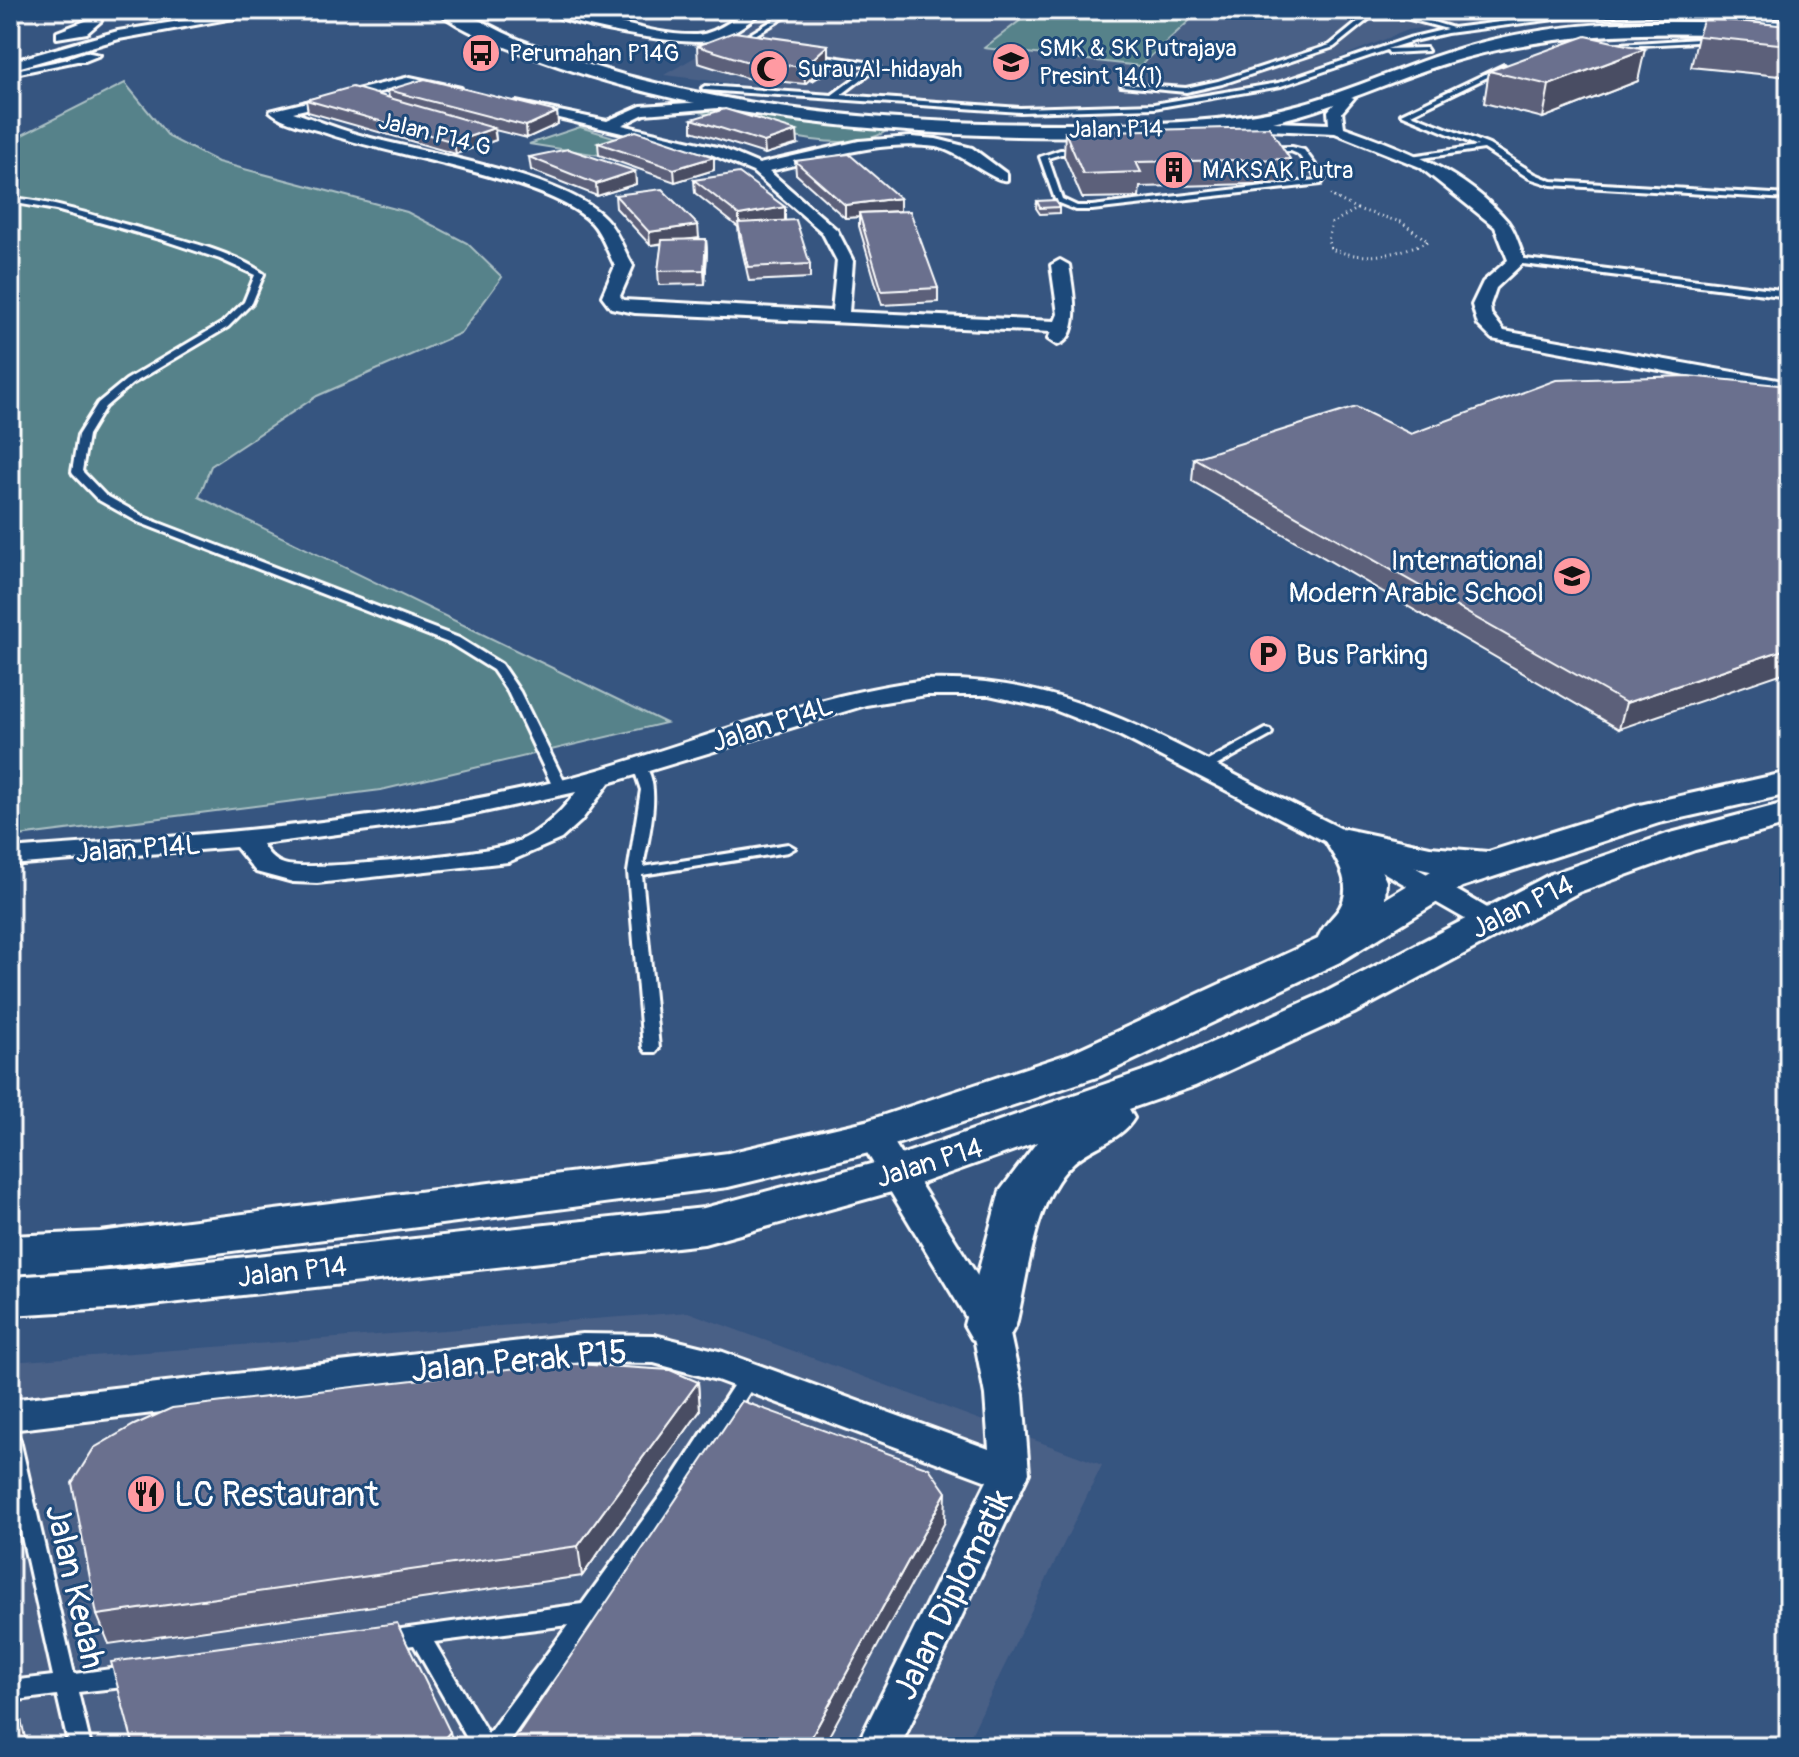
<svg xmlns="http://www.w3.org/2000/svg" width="1799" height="1757" font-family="Pangolin,sans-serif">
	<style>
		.built { fill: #4a6086 }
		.green { fill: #57828a; stroke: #abc0c4; stroke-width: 2 }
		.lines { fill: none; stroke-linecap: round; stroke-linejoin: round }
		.lane-casing { stroke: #fff; stroke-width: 6 }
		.street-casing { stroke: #fff; stroke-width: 6 }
		.secondary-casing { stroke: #fff; stroke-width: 6 }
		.path-far1 { stroke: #fff; stroke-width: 2; stroke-dasharray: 1 3; stroke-linecap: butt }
		.path { stroke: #fff; stroke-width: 3; stroke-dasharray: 1 4; stroke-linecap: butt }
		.lane { fill: #1f4a7a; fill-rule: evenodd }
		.street { fill: #1f4a7a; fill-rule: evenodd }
		.secondary { fill: #1f4a7a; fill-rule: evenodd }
		.wall { fill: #5b607a; stroke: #fff; stroke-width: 2 }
		.shaded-wall { fill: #4a4e63; stroke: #fff; stroke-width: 2 }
		.building { fill: #6a708e; stroke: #fff; stroke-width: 2 }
		.labels { text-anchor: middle; stroke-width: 6; stroke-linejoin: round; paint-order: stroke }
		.far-poi-label { font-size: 24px; fill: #fff; stroke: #1f4a7a; text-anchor: start }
		.far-street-label { font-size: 24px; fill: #fff; stroke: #1f4a7a }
		.poi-label { font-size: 28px; fill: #fff; stroke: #1f4a7a; text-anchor: end }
		.street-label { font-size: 28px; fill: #fff; stroke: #1f4a7a }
		.near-street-label { font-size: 34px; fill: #fff; stroke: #1f4a7a }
		.near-poi-label { font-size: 34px; fill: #fff; stroke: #1f4a7a; text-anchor: start }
	</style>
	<rect width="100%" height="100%" fill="#365580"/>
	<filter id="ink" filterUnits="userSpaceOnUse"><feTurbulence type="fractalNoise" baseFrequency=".0125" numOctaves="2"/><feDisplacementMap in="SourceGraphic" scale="16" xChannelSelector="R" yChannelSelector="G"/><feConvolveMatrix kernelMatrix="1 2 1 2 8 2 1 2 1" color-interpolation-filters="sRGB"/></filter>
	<g filter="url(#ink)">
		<!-- built -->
		<g class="built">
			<polygon points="777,10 1602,10 1603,11 1461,22 1408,30 1284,80 1149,104 994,107 819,94 664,75"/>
			<polygon points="688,1312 1102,1465 965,1747 10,1747 10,1362"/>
		</g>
		<!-- green -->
		<g class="green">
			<polygon points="1034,10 1201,10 1140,66 984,48"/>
			<polygon points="125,83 169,137 218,162 407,212 467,243 502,277 461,333 317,396 211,466 199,497 666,723 381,790 10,837 10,141"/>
			<path d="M682 107 892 127C847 165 735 120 682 107Z"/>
			<polygon points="580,127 637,144 599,155 529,144"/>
		</g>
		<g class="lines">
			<!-- lane casing -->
			<g class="lane-casing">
				<g id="lane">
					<polygon points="790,10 797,10 740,44 735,43"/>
					<polygon points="1702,10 1789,22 1789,26 1703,14 1570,17 1447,33 1413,41 1387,49 1426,48 1428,51 1389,53 1387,50 1281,86 1154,108 1020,112 705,90 702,88 705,86 832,95 871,66 839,62 812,79 810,76 831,61 810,57 812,54 879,64 879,66 841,95 1020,108 1154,104 1278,83 1409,38 1447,29 1406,18 1370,18 1334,47 1222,84 1186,92 1121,86 1124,84 1186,88 1218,81 1330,45 1368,14 1406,14 1453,28 1570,13"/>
					<polygon points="1715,38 1713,41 1606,47 1603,45"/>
					<polygon points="85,52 100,55 85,61 77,61 10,75 10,71 69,59 70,57"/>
					<polygon points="1504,65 1506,68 1411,114 1489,145 1535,174 1552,181 1789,195 1789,199 1551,185 1529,178 1484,149 1408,160 1408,156 1411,156 1478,146 1401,114"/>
					<path d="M1292 147 1304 150 1325 178 1321 184 1092 210H1076L1056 202 1040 157 1060 150ZM1291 151 1298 154 1317 178 1316 180 1092 206H1077L1062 199 1048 158 1061 154Z"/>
					<path d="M10 198C51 201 91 215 131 226 170 237 232 250 264 274L252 303 228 327 132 384 105 407 88 435 82 471 105 495 146 518 459 638 501 664 520 692 567 787 565 790H555L553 787 508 692 493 670 451 644 138 522 97 499 73 474 72 472 78 435 98 403 126 380 222 323 244 302 255 275 220 259 163 240 56 210 10 202Z"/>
					<polygon points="1517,258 1789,291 1789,297 1514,263 1514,259"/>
					<polygon points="1266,729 1270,730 1272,733 1270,736 1207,771 1197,771 1195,768"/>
					<path d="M639 762C666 775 647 843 643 867L788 844 795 848 788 852 642 875 659 1048 656 1052H646L643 1048 628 872 641 790 633 766Z"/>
					<path d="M749 1370 756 1372 758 1377 756 1382 683 1496 505 1747H472L414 1645 387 1648 380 1646 377 1639 380 1632 582 1604 669 1484 742 1372ZM568 1625 488 1734 434 1642Z"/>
					<polygon points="10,1432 17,1434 20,1440 74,1674 133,1666 140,1669 144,1676 140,1683 133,1686 78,1692 91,1747 69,1747 57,1695 10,1701 10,1681 53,1676 10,1483"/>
				</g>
			</g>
			<!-- street casing -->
			<g class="street-casing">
				<g id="street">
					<polygon points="80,10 93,10 101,21 87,33 57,38 57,32 88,20"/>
					<polygon points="248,10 277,10 119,39 10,70 10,62 118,31"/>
					<path d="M544 10C595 10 644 36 696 35 722 34 737 10 763 10 750 23 728 37 709 41 681 46 566 26 544 10Z"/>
					<path d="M410 77 461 88 454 92 410 85 293 112C314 119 335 128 356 134 417 152 564 174 605 218 617 230 624 251 633 266L620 296 623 300 832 311 837 261 822 232 753 172 711 154 516 108V102L607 121 641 106 735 100V106L730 107 644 114 622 125 721 148 759 164 859 141 911 137 936 139 972 148 1007 174V180C994 183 960 151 936 147 880 139 823 159 769 171L837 230 853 261 849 312 1055 321 1058 314 1051 265 1060 260 1069 265C1072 285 1084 337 1057 345L1048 339 1051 332 635 313 611 308 602 296 615 266C608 253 602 234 592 223 549 178 390 156 326 133 309 127 283 123 270 111Z"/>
					<path d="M1342 95 1354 98 1342 112 1344 127C1403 148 1466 172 1508 222 1516 232 1520 249 1525 261L1496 288 1490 305 1491 314 1504 331 1789 382V394L1492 339 1478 325 1472 305 1483 282 1508 260 1495 227 1420 167 1335 133 1221 128 1214 124 1221 120 1329 124 1328 111Z"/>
					<path d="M926 680C1061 675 1158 736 1274 795 1350 833 1426 871 1499 915L1503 921 1499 927H1479L1367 863 1121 736 1052 709 989 695H926L866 705 609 783 581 821 561 839 508 862 317 883 293 882 256 872 236 847 10 865V849C187 836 367 825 541 785 670 755 793 696 926 680ZM576 792C559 816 533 839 504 846 474 854 308 872 284 864 274 861 267 853 262 844L451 819Z"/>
					<polygon points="873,1125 885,1128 1008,1325 1023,1395 1029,1473 900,1747 856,1747 987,1481 717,1380 654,1363 582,1362 10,1430 10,1400 582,1334 654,1335 723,1352 989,1449 985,1395 972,1327 857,1136 861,1128"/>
				</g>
			</g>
			<!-- secondary casing -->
			<g class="secondary-casing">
				<g id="secondary">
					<path d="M437 10C469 10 491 28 520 40 565 58 612 73 659 84 794 117 935 124 1073 124 1148 124 1228 124 1301 104 1366 86 1426 55 1492 40 1589 17 1690 20 1789 26V38C1680 31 1570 29 1464 58 1391 78 1327 114 1252 126 1174 138 1095 137 1016 136 851 132 685 114 530 56 504 47 456 29 437 10Z"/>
					<path d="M1789 772V794L1659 823 1462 887 1340 962 1100 1076 873 1152 728 1187 100 1268 10 1274V1236L100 1232 728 1153 866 1121 1068 1054 1318 939C1321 929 1329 921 1336 913 1356 888 1339 864 1325 841L1331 833 1345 829 1430 847 1488 852 1635 806ZM1376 859 1430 871H1431L1385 899 1386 881Z"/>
					<path d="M1789 802V825L1695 850 1579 892 1354 1013 1195 1086 1129 1109 1134 1118C1120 1142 1090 1146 1071 1165 1034 1200 1028 1276 1016 1325L1008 1339 990 1345 972 1339 964 1325 1000 1191 1037 1142 913 1186 704 1244 125 1308 10 1315V1277L125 1270 704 1208 886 1160 1163 1064 1324 993 1551 874 1667 834Z"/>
				</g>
			</g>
			<!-- path-far1 -->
			<polyline class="path-far1" points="1330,195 1338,199"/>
			<!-- path -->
			<g class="path">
				<polyline points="1334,197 1357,209"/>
				<path d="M1357 209 1401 222 1428 241C1395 255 1366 262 1331 249L1328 241 1332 223Z"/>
			</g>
			<!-- lane -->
			<use href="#lane" class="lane"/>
			<!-- street -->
			<use href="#street" class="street"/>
			<!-- secondary -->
			<use href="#secondary" class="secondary"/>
		</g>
		<!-- wall -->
		<g class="wall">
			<polygon points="1789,26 1789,77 1691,67 1698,36"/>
			<polygon points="697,46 828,62 805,84 746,78 698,63"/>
			<polygon points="1489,71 1638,81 1543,118 1484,103"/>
			<polygon points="388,90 557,112 558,124 527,138 495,130 496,140 456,154 308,112 306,100 389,98"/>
			<polygon points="692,119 798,144 765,154 692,131"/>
			<polygon points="1065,132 1290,159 1288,183 1140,187 1139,197 1082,198 1064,156"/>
			<polygon points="598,143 714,157 714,170 675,182 599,155"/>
			<polygon points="529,157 635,171 636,184 597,196 531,170"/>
			<polygon points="795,161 900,211 938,288 938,302 882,305 859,226 859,217 845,218 796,174"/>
			<polygon points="694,180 785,221 810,264 810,278 749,281 739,236 738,227 695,193"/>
			<polygon points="615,195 699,238 693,239 706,239 707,252 705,284 659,285 658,271 662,244 650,245 616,208"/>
			<polygon points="1037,201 1059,207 1059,213 1040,214 1036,208"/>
			<polygon points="1789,386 1619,729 1192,481 1194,458 1411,434"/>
			<polygon points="698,1382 700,1411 582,1576 109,1644 97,1615"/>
			<polygon points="10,1607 18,1644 10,1645"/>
		</g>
		<!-- shaded-wall -->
		<g class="shaded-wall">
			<polygon points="828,45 828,62 805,84 804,67"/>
			<polygon points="1645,49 1638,81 1543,118 1549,85"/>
			<polygon points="557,112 558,124 527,138 526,126"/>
			<polygon points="494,128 496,140 456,154 454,142"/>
			<polygon points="797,131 798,144 765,154 764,142"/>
			<polygon points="714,157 714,170 675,182 674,169"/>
			<polygon points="635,171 636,184 597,196 596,184"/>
			<polygon points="900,198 900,211 859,213 859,217 845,218 845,205"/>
			<polygon points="785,207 785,221 739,228 739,215"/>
			<polygon points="698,225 699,238 650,245 649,232"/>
			<polygon points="706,239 707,252 705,284 704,270"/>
			<polygon points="1789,648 1789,671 1619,729 1626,703"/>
			<polygon points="698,1382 700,1411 582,1576 578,1546"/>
			<polygon points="946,1492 945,1522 823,1747 806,1747"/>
			<polygon points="10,1607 18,1644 10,1627"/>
			<polygon points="10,1686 17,1701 27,1747 19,1747 10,1703"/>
			<polygon points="450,1732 454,1747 437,1747"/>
		</g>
		<!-- building -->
		<g class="building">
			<polygon points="1704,18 1789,26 1789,45 1698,36"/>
			<polygon points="734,32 828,45 804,67 745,61 697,46"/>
			<polygon points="1586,36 1645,49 1549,85 1489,71"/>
			<polygon points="425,79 557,112 526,126 388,90"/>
			<polygon points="352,87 494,128 454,142 306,100"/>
			<polygon points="725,109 797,131 764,142 692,119"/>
			<polygon points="1269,127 1290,159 1136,162 1141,172 1083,174 1065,132"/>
			<polygon points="636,131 714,157 674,169 598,143"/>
			<polygon points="568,149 635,171 596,184 529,157"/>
			<polygon points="849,154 900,198 845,205 795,161"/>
			<polygon points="739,173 785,207 739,215 694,180"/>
			<polygon points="662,189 698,225 649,232 615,195"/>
			<polygon points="1056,200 1059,207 1040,208 1037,201"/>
			<polygon points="910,211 938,288 882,291 859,213"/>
			<polygon points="796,220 810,264 748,267 738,223"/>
			<polygon points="706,239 704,270 658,271 662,240"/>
			<polygon points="1688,376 1789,386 1789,648 1626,703 1194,458 1356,407 1411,434 1556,380"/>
			<polygon points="560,1363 670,1370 698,1382 578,1546 97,1615 72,1483 94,1448 134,1425 172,1408"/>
			<polygon points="742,1401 929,1468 946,1492 806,1747 508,1747 521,1730"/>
			<polygon points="397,1623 450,1732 437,1747 134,1747 111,1662"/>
			<polygon points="10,1703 19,1747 10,1747"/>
		</g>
	</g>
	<!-- icons -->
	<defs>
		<g id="bus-disc" transform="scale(2)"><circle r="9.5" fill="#ff9aa2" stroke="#1f4a7a"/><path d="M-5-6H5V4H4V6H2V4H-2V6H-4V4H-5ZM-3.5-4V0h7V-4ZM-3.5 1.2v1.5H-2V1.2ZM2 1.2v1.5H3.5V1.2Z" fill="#111"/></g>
		<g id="school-disc" transform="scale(2)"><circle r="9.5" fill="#ff9aa2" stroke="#1f4a7a"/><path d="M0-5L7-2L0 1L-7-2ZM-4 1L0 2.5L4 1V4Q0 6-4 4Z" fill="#111"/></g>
		<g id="mosque-disc" transform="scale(2)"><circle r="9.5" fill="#ff9aa2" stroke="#1f4a7a"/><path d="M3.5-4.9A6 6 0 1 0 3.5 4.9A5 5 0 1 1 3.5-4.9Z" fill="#111"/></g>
		<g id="building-disc" transform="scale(2)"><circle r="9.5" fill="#ff9aa2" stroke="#1f4a7a"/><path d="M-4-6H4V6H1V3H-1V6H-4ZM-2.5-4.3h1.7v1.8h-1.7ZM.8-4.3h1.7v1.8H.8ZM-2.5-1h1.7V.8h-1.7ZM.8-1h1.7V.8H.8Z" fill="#111"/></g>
		<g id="parking-disc" transform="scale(2)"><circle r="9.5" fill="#ff9aa2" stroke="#1f4a7a"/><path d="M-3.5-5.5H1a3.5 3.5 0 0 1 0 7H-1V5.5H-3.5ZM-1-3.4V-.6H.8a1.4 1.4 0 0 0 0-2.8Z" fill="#111"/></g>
		<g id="restaurant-disc" transform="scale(2)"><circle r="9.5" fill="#ff9aa2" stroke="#1f4a7a"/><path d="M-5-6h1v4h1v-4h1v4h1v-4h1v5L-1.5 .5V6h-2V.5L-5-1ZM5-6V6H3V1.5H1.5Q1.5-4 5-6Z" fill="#111"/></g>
	</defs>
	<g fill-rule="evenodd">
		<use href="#bus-disc" x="481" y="53"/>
		<use href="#school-disc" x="1011" y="62"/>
		<use href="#mosque-disc" x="769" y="69"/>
		<use href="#building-disc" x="1174" y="170"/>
		<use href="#school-disc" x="1572" y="576"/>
		<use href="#parking-disc" x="1268" y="654"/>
		<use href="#restaurant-disc" x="146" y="1494"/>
	</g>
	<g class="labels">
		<!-- far-poi labels -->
		<g class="far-poi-label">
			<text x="1039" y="56">SMK &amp; SK Putrajaya<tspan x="1039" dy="28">Presint 14(1)</tspan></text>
			<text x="509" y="61">Perumahan P14G</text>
			<text x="797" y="77">Surau Al-hidayah</text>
			<text x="1202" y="178">MAKSAK Putra</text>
		</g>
		<!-- far-street labels -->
		<g class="far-street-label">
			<text transform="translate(1116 129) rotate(-1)" y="8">Jalan P14</text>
			<text transform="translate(435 134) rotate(14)" y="8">Jalan P14 G</text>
		</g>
		<!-- poi labels -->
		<g class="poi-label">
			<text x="1544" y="570">International<tspan x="1544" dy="32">Modern Arabic School</tspan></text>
			<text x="1296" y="664" text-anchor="start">Bus Parking</text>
		</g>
		<!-- street labels -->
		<g class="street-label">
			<text transform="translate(772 723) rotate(-18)" y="10">Jalan P14L</text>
			<text transform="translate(138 848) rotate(-4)" y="10">Jalan P14L</text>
			<text transform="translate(1522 906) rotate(-26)" y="10">Jalan P14</text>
			<text transform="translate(929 1162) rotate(-17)" y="10">Jalan P14</text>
			<text transform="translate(292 1271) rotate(-6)" y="10">Jalan P14</text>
		</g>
		<!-- near-street labels -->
		<g class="near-street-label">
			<text transform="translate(519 1360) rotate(-5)" y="12">Jalan Perak P15</text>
			<text transform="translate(76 1586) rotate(77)" y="12">Jalan Kedah</text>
			<text transform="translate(952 1594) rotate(-64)" y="12">Jalan Diplomatik</text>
		</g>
		<!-- near-poi labels -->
		<g class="near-poi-label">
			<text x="174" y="1506">LC Restaurant</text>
		</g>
	</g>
	<!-- margin -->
	<rect width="1799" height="1757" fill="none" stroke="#1f4a7a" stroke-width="40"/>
	<rect x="20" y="20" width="1759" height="1717" fill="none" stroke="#fff" stroke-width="3" filter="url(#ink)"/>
</svg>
